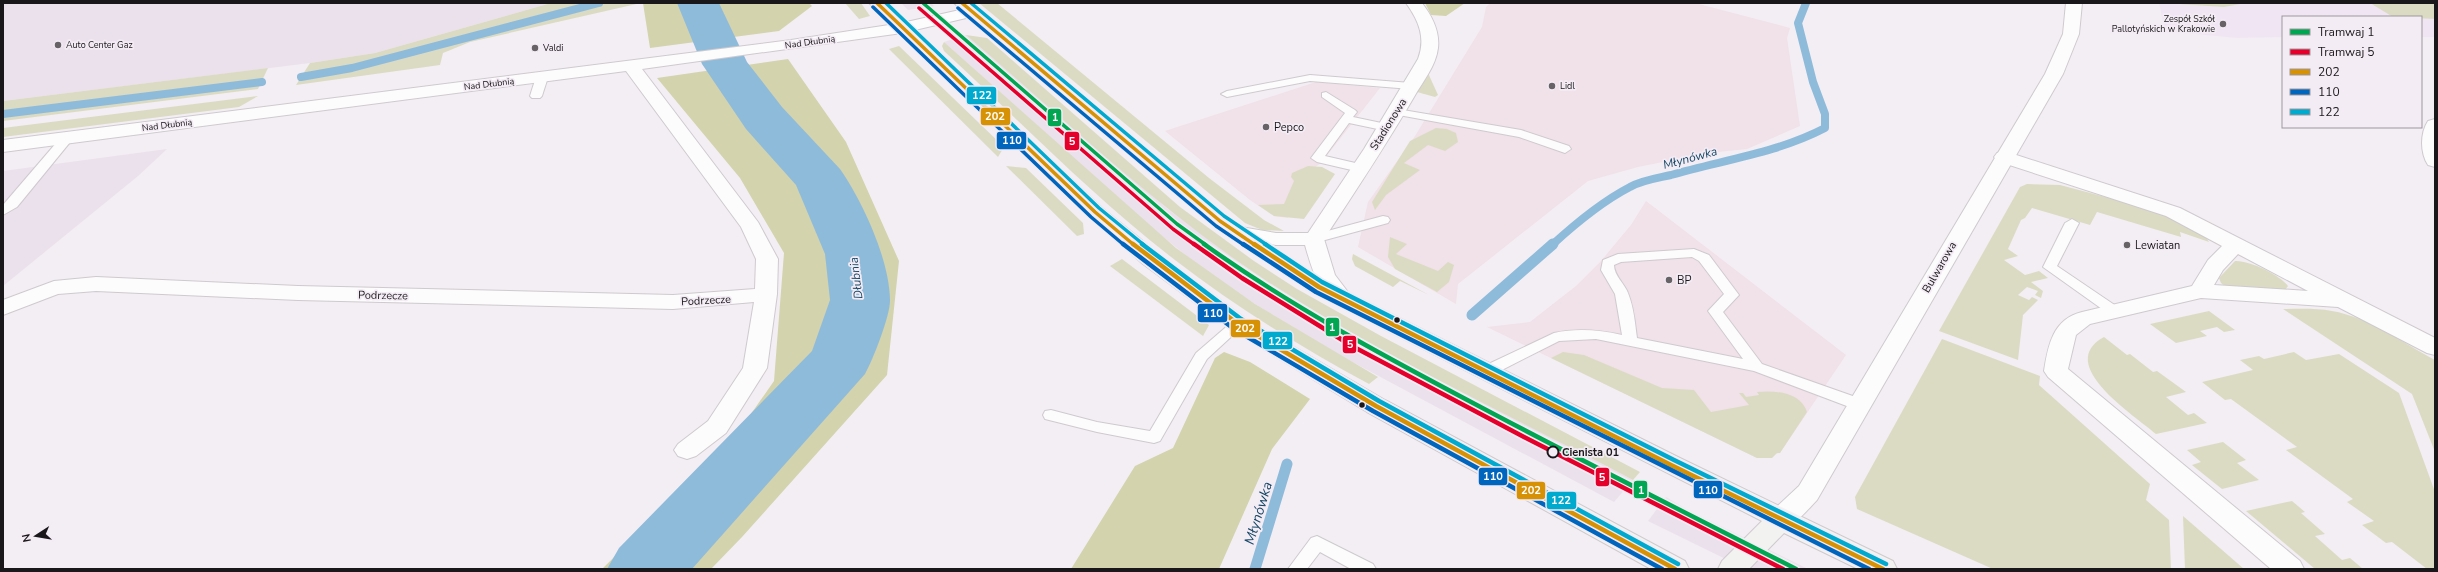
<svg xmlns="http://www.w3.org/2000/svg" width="2438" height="572" font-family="'Nunito Sans',sans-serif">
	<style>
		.commercial { fill: #f1e1e8 }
		.built { fill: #ebe1ec }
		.education { fill: #f0e6f3 }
		.green { fill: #dbdbc4 }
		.forest { fill: #d3d3ae }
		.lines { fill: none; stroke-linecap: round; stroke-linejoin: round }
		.stream-far1 { stroke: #8fbbdb; stroke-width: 8 }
		.stream { stroke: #8fbbdb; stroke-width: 11 }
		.river { fill: #8fbbdb; fill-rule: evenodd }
		.service-casing { stroke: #cecace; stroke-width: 2 }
		.minor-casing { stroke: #cecace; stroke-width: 2 }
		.tertiary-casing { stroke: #cecace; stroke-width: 2 }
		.secondary-casing { stroke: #cecace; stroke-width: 2 }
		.service { fill: #fdfcfd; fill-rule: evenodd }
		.minor { fill: #fdfcfd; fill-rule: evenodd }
		.tertiary { fill: #fdfcfd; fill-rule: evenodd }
		.secondary { fill: #f2f2f0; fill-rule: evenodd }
		.bus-1-far1-casing { stroke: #f4ecf5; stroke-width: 6 }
		.bus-1-casing { stroke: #f4ecf5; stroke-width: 8 }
		.bus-2-far1-casing { stroke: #f4ecf5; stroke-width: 6 }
		.bus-2-casing { stroke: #f4ecf5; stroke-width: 8 }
		.bus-3-far1-casing { stroke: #f4ecf5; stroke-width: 6 }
		.bus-3-casing { stroke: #f4ecf5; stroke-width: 8 }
		.bus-1-far1 { stroke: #d69104; stroke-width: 3.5 }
		.bus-1 { stroke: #d69104; stroke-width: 4.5 }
		.bus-2-far1 { stroke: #0065bd; stroke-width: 3.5 }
		.bus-2 { stroke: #0065bd; stroke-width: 4.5 }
		.bus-3-far1 { stroke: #00a9ce; stroke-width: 3.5 }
		.bus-3 { stroke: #00a9ce; stroke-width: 4.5 }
		.tram-1-far1-casing { stroke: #f4ecf5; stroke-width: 6 }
		.tram-1-casing { stroke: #f4ecf5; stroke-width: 8 }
		.tram-2-far1-casing { stroke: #f4ecf5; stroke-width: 6 }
		.tram-2-casing { stroke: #f4ecf5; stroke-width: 8 }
		.tram-1-far1 { stroke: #00a651; stroke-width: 3.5 }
		.tram-1 { stroke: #00a651; stroke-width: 4.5 }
		.tram-2-far1 { stroke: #e4002b; stroke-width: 3.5 }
		.tram-2 { stroke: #e4002b; stroke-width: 4.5 }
		.poi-dot { fill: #666266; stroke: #f4ecf5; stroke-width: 1.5 }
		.bus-dot { fill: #1a171a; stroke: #f4ecf5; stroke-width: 1.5 }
		.stop-dot { fill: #f4ecf5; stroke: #1a171a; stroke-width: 2 }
		.labels { text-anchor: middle; stroke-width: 3.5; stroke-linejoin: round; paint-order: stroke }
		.far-poi-label { font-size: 9px; fill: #1a171a; stroke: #f4ecf5; text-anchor: start }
		.far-street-label { font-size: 9px; fill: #1a171a; stroke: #f4ecf5 }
		.street-label { font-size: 11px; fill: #1a171a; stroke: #f4ecf5 }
		.poi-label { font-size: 11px; fill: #1a171a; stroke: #f4ecf5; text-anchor: start }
		.stop-label { font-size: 11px; font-weight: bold; fill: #1a171a; stroke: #f4ecf5; text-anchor: start }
		.water-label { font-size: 12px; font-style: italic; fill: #144765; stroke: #f4ecf5 }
		.near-water-label { font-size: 14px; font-style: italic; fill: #144765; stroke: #f4ecf5 }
		.line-badge { stroke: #f4ecf5; stroke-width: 1.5 }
		.badge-label { font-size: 11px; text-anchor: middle; font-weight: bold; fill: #fff }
	</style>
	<rect width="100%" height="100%" fill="#f3eef3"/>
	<!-- commercial -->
	<g class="commercial">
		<polygon points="1490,3 1695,3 1790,28 1787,38 1800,126 1747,149 1708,153 1638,167 1588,181 1458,284 1456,304 1358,247 1368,202 1415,136 1482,27 1486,7"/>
		<polygon points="1316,82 1380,88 1321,163 1298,179 1288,218 1274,216 1250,200 1165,131"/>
		<polygon points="1646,201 1846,355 1780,453 1757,458 1487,327 1530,322 1576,286 1601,261 1631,225"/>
	</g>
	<!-- built -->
	<g class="built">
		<polygon points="3,3 551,3 375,53 310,63 3,101"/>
		<polygon points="901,3 931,3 934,6 908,10"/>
		<polygon points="966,35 1169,210 1244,266 1309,308 1373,344 1633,480 1614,502 1332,351 1255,304 1203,269 1152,228 944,42"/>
		<polygon points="167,149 138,176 3,286 3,171"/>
		<polygon points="1666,497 1688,510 1808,569 1746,569 1648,521"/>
	</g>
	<!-- education -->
	<polygon class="education" points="2159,3 2435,3 2435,37 2421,37 2421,17 2283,17 2283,37 2237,38 2165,31"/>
	<!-- green -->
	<g class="green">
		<polygon points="551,3 641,3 470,42 443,53 440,65 296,85 310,63 375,53"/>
		<polygon points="845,3 861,3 870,16 859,19"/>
		<polygon points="979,3 997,3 1209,178 1264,220 1284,231 1262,230 1245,223"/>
		<polygon points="2163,3 2246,3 2224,7"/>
		<polygon points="2370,3 2435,3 2435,19 2393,17"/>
		<path d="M966 35 987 38 1180 207 1254 261 1297 289 1381 336 1640 472 1633 480C1502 411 1365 349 1243 265 1145 197 1057 113 966 35Z"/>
		<path d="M944 42 1176 248 1255 304 1378 377 1369 384C1301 347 1236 307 1175 260 1093 197 1020 121 944 51L942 46Z"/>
		<polygon points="899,46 1004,147 998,157 889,49"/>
		<polygon points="268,68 258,89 3,121 3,101"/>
		<polygon points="1428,73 1438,95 1435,97 1417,92"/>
		<polygon points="258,96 239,107 3,137 3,128"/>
		<polygon points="1436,128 1447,129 1456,133 1458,142 1445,151 1428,145 1404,163 1420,170 1386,195 1375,210 1372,202 1410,141"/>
		<polygon points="1006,166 1026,168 1083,223 1084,234 1077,236"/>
		<polygon points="1308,166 1322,167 1335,174 1304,219 1274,216 1258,205 1284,204 1294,181 1291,177 1292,173"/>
		<polygon points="2027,184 2060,185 2170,214 2206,237 2209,242 2180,232 2181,237 2097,212 2090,225 2032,208 2025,218 2021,220 2008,249 2018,256 2004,260 2025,275 2039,271 2048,278 2031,282 2043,291 2041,298 2035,295 2038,291 2027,287 2018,295 2029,300 2032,297 2038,300 2023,315 2018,360 1939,331 2020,187"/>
		<polygon points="1390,237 1407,244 1396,254 1438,271 1448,262 1454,265 1449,282 1437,292 1395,269 1388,257"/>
		<polygon points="1353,254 1429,295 1400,281 1393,287 1355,266 1352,259"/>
		<polygon points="1122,259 1209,325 1203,336 1110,266"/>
		<path d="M2235 261C2249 260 2280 275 2288 286L2285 290 2225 286 2221 283 2219 278Z"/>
		<path d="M2283 309C2299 309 2316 308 2332 311 2368 317 2403 343 2435 360V452L2412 394Z"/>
		<polygon points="2209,311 2235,330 2224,332 2217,327 2200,331 2207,336 2176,343 2150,324"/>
		<path d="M2104 337 2127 355 2130 354 2153 372 2157 371 2186 392 2166 397 2188 415 2194 413 2207 423 2156 434C2134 415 2054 364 2104 337Z"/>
		<polygon points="1942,339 2040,376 2039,385 2150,484 2146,500 2169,520 2171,569 1993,569 1857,509 1855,497"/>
		<path d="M1563 352 1584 355 1662 388 1694 390 1711 412 1749 405 1739 393H1743L1746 397 1759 395 1757 392C1774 390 1801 392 1807 412L1780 453H1777L1772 458H1757L1551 358Z"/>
		<polygon points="2294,352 2306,360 2339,354 2399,393 2435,492 2435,569 2427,569 2392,542 2386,543 2362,525 2374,521 2347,502 2353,499 2286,450 2297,447 2231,399 2225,400 2202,382 2253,370 2240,360 2259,356 2264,359"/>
		<polygon points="2223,442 2246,460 2237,463 2259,480 2222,489 2192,465 2201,462 2187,450"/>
		<polygon points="2292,501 2305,512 2301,513 2325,534 2315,536 2342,560 2350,558 2363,569 2315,569 2246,511"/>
		<polygon points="2183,516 2244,569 2185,569"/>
	</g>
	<!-- forest -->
	<g class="forest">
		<polygon points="643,3 809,3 812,6 779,31 650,48"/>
		<polygon points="1425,3 1465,3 1446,16 1431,15"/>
		<polygon points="788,59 846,142 899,261 887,375 742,537 711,569 602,569 732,441 774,381 784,253 740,178 657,78"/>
		<polygon points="1224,352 1250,362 1310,399 1272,449 1219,569 1071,569 1135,466 1173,448 1215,358"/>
	</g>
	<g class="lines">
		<!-- stream-far1 -->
		<g class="stream-far1">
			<polyline points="301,77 352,68 599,3"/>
			<polyline points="3,114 262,82"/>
			<path d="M1552 245C1576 223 1601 202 1630 187 1642 180 1658 178 1671 175 1723 160 1777 153 1825 128V114L1813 82 1798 23 1806 3"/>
		</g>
		<!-- stream -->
		<g class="stream">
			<polyline points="1472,315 1553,244"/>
			<polyline points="1255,569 1287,464"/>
		</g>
		<!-- river -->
		<path class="river" d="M677 3H719L747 62 782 107 840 169C863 202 889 259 890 299 891 314 873 360 865 374L692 569H607L619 548 812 351 830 300 825 254 796 185 746 129 702 64Z"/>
		<!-- service casing -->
		<g class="service-casing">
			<g id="service">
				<polygon points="542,74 548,77 542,96 540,98 532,98 530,96 536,77"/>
				<polygon points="1310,75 1411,83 1417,86 1411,89 1310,81 1227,97 1221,94 1227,91"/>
				<polygon points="1326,92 1355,110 1357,112 1353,117 1391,125 1393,127 1387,131 1349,123 1325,156 1364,165 1366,168 1364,171 1360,172 1317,162 1311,158 1345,113 1322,97 1322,93"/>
				<polygon points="1397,109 1521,130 1569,146 1571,149 1565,153 1519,137 1393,114 1393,110"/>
				<polygon points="67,134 71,135 73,138 71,141 17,207 3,215 3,205 63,135"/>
				<polygon points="1383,216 1388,217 1390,220 1388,223 1314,243 1307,239 1309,236"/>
				<polygon points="2072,219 2079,223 2057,266 2119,308 2121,311 2119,314 2109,314 2043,267 2065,223"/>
				<path d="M1694 249 1709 255 1739 295 1723 312 1762 364 1864 400 1866 404 1864 408H1852L1754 371 1596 339 1559 341 1490 376H1480L1477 372 1480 368 1554 333C1577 328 1599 330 1622 335L1615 294 1601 270 1603 260 1618 254ZM1692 257 1699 261 1724 294 1708 311 1743 359 1637 338C1635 323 1634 308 1628 293 1625 284 1614 276 1614 265L1621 262Z"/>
				<polygon points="1238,319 1245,324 1207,359 1160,441 1154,443 1097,432 1045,419 1043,415 1045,411 1051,410 1097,422 1150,431 1196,353 1233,321"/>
				<polygon points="1317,536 1373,564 1376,569 1351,569 1320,552 1307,569 1288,569 1311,538"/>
			</g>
		</g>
		<!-- minor casing -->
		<g class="minor-casing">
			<g id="minor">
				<path d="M1406 3H1422C1432 16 1440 31 1438 48 1436 66 1423 81 1414 97 1386 145 1355 192 1324 239L1335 275 1354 300 1351 305C1323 312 1311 266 1305 245H1276L1228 236 1225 232 1228 228 1235 226 1276 233H1308L1364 149 1418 59C1426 38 1419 21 1406 3Z"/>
				<polygon points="973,7 979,9 981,12 979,15 902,33 642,69 758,222 778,259 777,294 767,368 726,433 696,456 687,459 678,456 674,450 678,444 708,421 743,368 754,302 673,309 298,300 96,291 58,294 3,315 3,300 54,281 96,277 298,286 673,295 755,289 756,259 741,227 626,71 3,152 3,140 791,40 902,23"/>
				<path d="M2435 119V167L2428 165C2420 153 2420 133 2428 121Z"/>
				<path d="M2004 151 2180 208 2435 338V355L2427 353 2338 307 2201 298 2090 324 2076 335 2068 369 2300 561 2304 569H2271L2048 377 2044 371C2048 345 2053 319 2082 312L2192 286 2208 260 2222 246 2166 216 1997 161 1994 157 1997 153ZM2238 254 2308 291 2214 285 2223 270Z"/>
			</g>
		</g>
		<!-- tertiary casing -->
		<g class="tertiary-casing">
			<path id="tertiary" d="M2066 3H2082L2079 34 2063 74 1817 500C1804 513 1792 532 1771 526L1767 519 1771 512 1799 486 2045 74 2063 34Z"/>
		</g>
		<!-- secondary casing -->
		<g class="secondary-casing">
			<g id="secondary">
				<polygon points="869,3 886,3 1102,208 1159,254 1246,319 1385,400 1685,561 1689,569 1651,569 1367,412 1230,329 1143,264 1088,216"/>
				<polygon points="954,3 972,3 1227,217 1327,282 1680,458 1893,561 1897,569 1858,569 1784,533 1749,569 1718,569 1722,561 1762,521 1311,292 1213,225"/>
			</g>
		</g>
		<!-- service -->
		<use href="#service" class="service"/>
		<!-- minor -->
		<use href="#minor" class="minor"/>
		<!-- tertiary -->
		<use href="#tertiary" class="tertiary"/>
		<!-- secondary -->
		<use href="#secondary" class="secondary"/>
		<!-- bus-1-far1 casing -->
		<g class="bus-1-far1-casing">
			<g id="bus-1-far1">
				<polyline points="877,3 1095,212 1134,245"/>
				<polyline points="962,3 1220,221 1255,245"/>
			</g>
		</g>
		<!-- bus-1 casing -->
		<g class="bus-1-casing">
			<g id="bus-1">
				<polyline points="1133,244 1238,324 1376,406 1675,569"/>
				<polyline points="1254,244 1319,287 1671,465 1883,569"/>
			</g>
		</g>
		<!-- bus-2-far1 casing -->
		<g class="bus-2-far1-casing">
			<g id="bus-2-far1">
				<polyline points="873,7 1091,217 1124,245"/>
				<polyline points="958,8 1216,226 1244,245"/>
			</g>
		</g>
		<!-- bus-2 casing -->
		<g class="bus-2-casing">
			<g id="bus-2">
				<polyline points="1123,244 1234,329 1373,411 1662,569"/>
				<polyline points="1243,244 1316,292 1869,569"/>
			</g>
		</g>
		<!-- bus-3-far1 casing -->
		<g class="bus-3-far1-casing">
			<g id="bus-3-far1">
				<polyline points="886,3 1099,208 1144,245"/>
				<polyline points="971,3 1224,216 1267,245"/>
			</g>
		</g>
		<!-- bus-3 casing -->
		<g class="bus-3-casing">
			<g id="bus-3">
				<polyline points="1142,244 1241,319 1379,401 1678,564"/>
				<polyline points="1265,244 1322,282 1674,460 1886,564"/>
			</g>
		</g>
		<!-- bus-1-far1 -->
		<use href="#bus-1-far1" class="bus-1-far1"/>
		<!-- bus-1 -->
		<use href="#bus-1" class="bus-1"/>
		<!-- bus-2-far1 -->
		<use href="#bus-2-far1" class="bus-2-far1"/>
		<!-- bus-2 -->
		<use href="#bus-2" class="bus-2"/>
		<!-- bus-3-far1 -->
		<use href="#bus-3-far1" class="bus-3-far1"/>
		<!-- bus-3 -->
		<use href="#bus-3" class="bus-3"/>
		<!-- tram-1-far1 casing -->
		<g class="tram-1-far1-casing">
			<polyline id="tram-1-far1" points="923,3 1177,224 1206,245"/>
		</g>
		<!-- tram-1 casing -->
		<g class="tram-1-casing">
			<path id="tram-1" d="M1204 244C1289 305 1380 354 1473 403 1580 460 1688 514 1796 569"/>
		</g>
		<!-- tram-2-far1 casing -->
		<g class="tram-2-far1-casing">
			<polyline id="tram-2-far1" points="919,8 1173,229 1195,245"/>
		</g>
		<!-- tram-2 casing -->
		<g class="tram-2-casing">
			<polyline id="tram-2" points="1194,244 1242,278 1352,346 1524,437 1783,569"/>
		</g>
		<!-- tram-1-far1 -->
		<use href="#tram-1-far1" class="tram-1-far1"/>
		<!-- tram-1 -->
		<use href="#tram-1" class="tram-1"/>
		<!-- tram-2-far1 -->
		<use href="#tram-2-far1" class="tram-2-far1"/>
		<!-- tram-2 -->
		<use href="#tram-2" class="tram-2"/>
	</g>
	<!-- markers -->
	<g class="poi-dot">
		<circle cx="2223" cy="24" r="4"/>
		<circle cx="58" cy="45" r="4"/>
		<circle cx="535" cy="48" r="4"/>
		<circle cx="1552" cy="86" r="4"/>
		<circle cx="1266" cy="127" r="4"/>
		<circle cx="2127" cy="245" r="4"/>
		<circle cx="1669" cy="280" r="4"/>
	</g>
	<g class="bus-dot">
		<circle cx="1397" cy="320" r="3.5"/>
		<circle cx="1362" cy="405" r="3.5"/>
	</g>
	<circle class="stop-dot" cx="1553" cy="452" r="5.5"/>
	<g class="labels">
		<!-- far-poi labels -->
		<g class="far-poi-label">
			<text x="2215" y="22" text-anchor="end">Zespół Szkół<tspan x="2215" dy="10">Pallotyńskich w Krakowie</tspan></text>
			<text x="66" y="48">Auto Center Gaz</text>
			<text x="543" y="51">Valdi</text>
			<text x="1560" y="89">Lidl</text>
		</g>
		<!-- far-street labels -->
		<g class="far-street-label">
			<text transform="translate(810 42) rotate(-8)" y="3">Nad Dłubnią</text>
			<text transform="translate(489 84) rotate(-7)" y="3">Nad Dłubnią</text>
			<text transform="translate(167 125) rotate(-7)" y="3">Nad Dłubnią</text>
		</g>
		<!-- street labels -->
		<g class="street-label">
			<text transform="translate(1388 124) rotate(-58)" y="4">Stadionowa</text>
			<text transform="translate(1939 267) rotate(-60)" y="4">Bulwarowa</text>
			<text transform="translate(383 295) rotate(1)" y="4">Podrzecze</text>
			<text transform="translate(706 300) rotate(-3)" y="4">Podrzecze</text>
		</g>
		<!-- poi labels -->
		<g class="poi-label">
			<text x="1274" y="131">Pepco</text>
			<text x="2135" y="249">Lewiatan</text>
			<text x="1677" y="284">BP</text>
		</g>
		<!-- stop labels -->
		<g class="stop-label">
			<text x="1562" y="456">Cienista 01</text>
		</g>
		<!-- water labels -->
		<g class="water-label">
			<text transform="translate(1690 158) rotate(-15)" y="4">Młynówka</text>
			<text transform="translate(856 278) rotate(-97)" y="4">Dłubnia</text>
		</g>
		<!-- near-water labels -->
		<g class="near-water-label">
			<text transform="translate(1258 513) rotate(-73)" y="5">Młynówka</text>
		</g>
	</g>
	<g class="line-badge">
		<rect x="966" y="86" width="31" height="19" rx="4" fill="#00a9ce"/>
		<rect x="980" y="107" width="31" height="19" rx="4" fill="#d69104"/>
		<rect x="1047" y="108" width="15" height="19" rx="4" fill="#00a651"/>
		<rect x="996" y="131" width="31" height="19" rx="4" fill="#0065bd"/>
		<rect x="1064" y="131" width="16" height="20" rx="4" fill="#e4002b"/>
		<rect x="1197" y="303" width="31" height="20" rx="4" fill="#0065bd"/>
		<rect x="1325" y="317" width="15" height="20" rx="4" fill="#00a651"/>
		<rect x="1230" y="319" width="31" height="19" rx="4" fill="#d69104"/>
		<rect x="1262" y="331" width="31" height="19" rx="4" fill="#00a9ce"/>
		<rect x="1342" y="335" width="15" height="19" rx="4" fill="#e4002b"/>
		<rect x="1478" y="467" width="30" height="19" rx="4" fill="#0065bd"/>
		<rect x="1595" y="467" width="15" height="20" rx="4" fill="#e4002b"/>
		<rect x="1693" y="480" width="30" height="19" rx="4" fill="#0065bd"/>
		<rect x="1633" y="480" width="15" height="19" rx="4" fill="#00a651"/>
		<rect x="1516" y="481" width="30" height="19" rx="4" fill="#d69104"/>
		<rect x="1546" y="491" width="31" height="19" rx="4" fill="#00a9ce"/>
	</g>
	<g class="badge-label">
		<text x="982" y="99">122</text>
		<text x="995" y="120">202</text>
		<text x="1055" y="121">1</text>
		<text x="1012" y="144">110</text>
		<text x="1072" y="145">5</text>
		<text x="1213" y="317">110</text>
		<text x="1332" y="331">1</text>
		<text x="1245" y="332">202</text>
		<text x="1278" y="345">122</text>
		<text x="1350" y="348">5</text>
		<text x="1493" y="480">110</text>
		<text x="1602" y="481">5</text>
		<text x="1708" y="494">110</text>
		<text x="1641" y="494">1</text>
		<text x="1531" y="494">202</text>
		<text x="1561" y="504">122</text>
	</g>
	<!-- border -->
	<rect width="2438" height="572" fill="none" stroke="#1a171a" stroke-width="8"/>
	<!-- legend -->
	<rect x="2282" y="16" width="140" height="112" fill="#f4ecf5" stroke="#9d979d"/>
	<rect x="2290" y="29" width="20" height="6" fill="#00a651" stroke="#9d979d"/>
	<text x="2318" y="36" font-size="12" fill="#1a171a">Tramwaj 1</text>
	<rect x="2290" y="49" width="20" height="6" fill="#e4002b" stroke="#9d979d"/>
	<text x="2318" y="56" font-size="12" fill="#1a171a">Tramwaj 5</text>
	<rect x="2290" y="69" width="20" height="6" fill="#d69104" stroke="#9d979d"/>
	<text x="2318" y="76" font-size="12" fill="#1a171a">202</text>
	<rect x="2290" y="89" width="20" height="6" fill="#0065bd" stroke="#9d979d"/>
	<text x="2318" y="96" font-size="12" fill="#1a171a">110</text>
	<rect x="2290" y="109" width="20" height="6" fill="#00a9ce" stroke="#9d979d"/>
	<text x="2318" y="116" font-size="12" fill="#1a171a">122</text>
	<!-- north arrow -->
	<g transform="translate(36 536) rotate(258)" stroke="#f4ecf5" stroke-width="3" paint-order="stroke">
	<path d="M0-3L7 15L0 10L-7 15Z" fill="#1a171a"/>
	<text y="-6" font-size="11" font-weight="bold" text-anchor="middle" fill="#1a171a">N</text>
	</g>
</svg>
